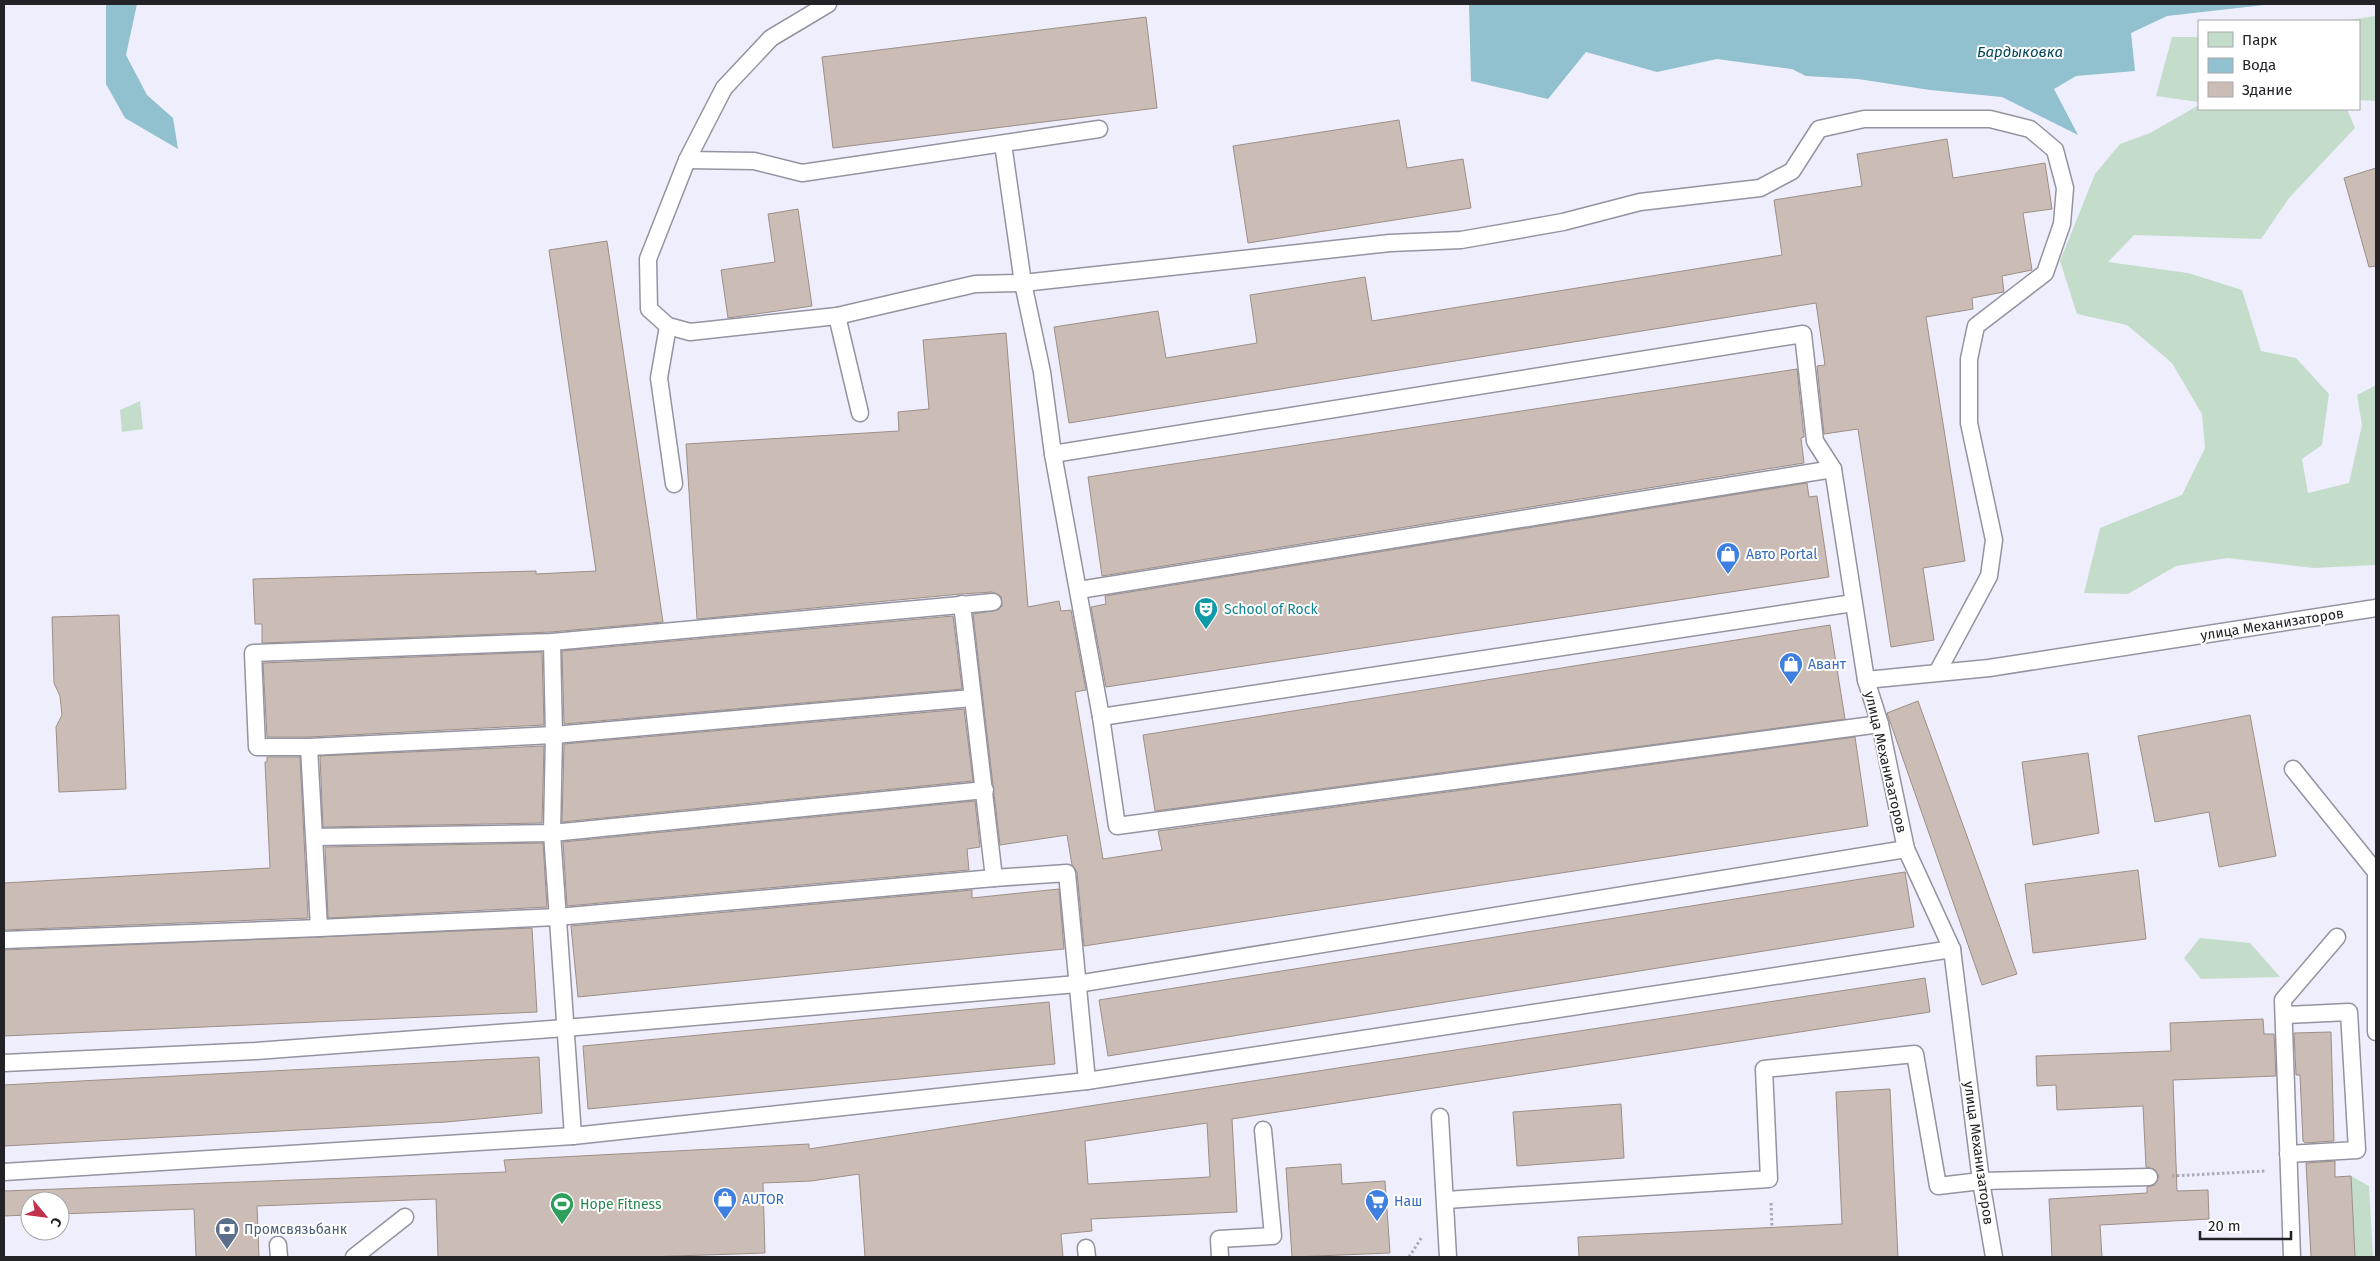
<svg xmlns="http://www.w3.org/2000/svg" width="2380" height="1261" font-family="'Fira Sans',sans-serif">
	<style>
		.green { fill: #c3ddca }
		.water { fill: #91c0ce }
		.building { fill: #cbbdb5; stroke: #9c8f87; fill-rule: evenodd }
		.lines { fill: none; stroke-linecap: round; stroke-linejoin: round }
		.lane-casing { stroke: #9493a0; stroke-width: 19 }
		.path { stroke: #abaab5; stroke-width: 3; stroke-dasharray: 2.5 2.5; stroke-linecap: butt }
		.lane { stroke: #fff; stroke-width: 16 }
		.labels { text-anchor: middle; stroke-width: 4; stroke-linejoin: round; paint-order: stroke }
		.shop-label { font-size: 14px; fill: #366cbe; stroke: #fff; text-anchor: start }
		.culture-label { font-size: 14px; fill: #0d838f; stroke: #fff; text-anchor: start }
		.street-label { font-size: 14px; fill: #232227; stroke: #fff }
		.leisure-label { font-size: 14px; fill: #27864d; stroke: #fff; text-anchor: start }
		.service-label { font-size: 14px; fill: #4e5e75; stroke: #fff; text-anchor: start }
		.water-label { font-size: 15px; font-style: italic; fill: #024959; stroke: #fff }
	</style>
	<rect width="100%" height="100%" fill="#efeefc"/>
	<!-- green -->
	<g class="green">
		<polygon points="2376,16 2376,101 2359,100 2359,21 2343,21"/>
		<polygon points="2172,37 2199,37 2199,102 2156,96"/>
		<polygon points="2199,105 2199,109 2347,109 2355,128 2289,198 2261,239 2134,235 2108,262 2188,273 2242,290 2261,351 2296,358 2329,394 2322,445 2302,459 2308,493 2349,483 2362,425 2357,395 2376,385 2376,565 2314,568 2227,558 2176,566 2128,594 2084,593 2100,528 2182,495 2205,448 2202,414 2172,363 2127,325 2077,314 2060,261 2095,174 2120,144 2150,133"/>
		<polygon points="140,401 143,429 122,432 120,410"/>
		<polygon points="2200,938 2250,943 2280,977 2201,979 2184,958"/>
		<polygon points="2351,1176 2369,1186 2373,1257 2355,1257"/>
	</g>
	<!-- water -->
	<g class="water">
		<polygon points="106,4 137,4 126,55 147,95 173,118 178,149 125,118 106,84"/>
		<polygon points="1469,4 2273,4 2167,16 2131,33 2135,71 2076,76 2054,89 2078,135 2002,97 1930,90 1858,79 1806,76 1792,69 1717,59 1657,72 1586,52 1548,99 1471,81"/>
	</g>
	<!-- building -->
	<g class="building">
		<polygon points="1146,17 1157,108 833,148 822,57"/>
		<polygon points="1399,120 1407,168 1463,159 1471,208 1248,243 1233,146"/>
		<polygon points="1947,139 1953,178 2045,163 2052,209 2023,213 2032,270 2002,276 2004,292 1972,298 1973,309 1926,317 1965,561 1923,568 1934,640 1891,647 1858,429 1824,434 1817,366 1825,365 1816,303 1069,423 1054,327 1158,311 1166,358 1257,343 1250,295 1365,277 1372,321 1782,255 1774,200 1862,186 1857,154"/>
		<polygon points="2376,168 2376,266 2369,267 2344,178"/>
		<polygon points="798,209 812,306 728,318 721,270 775,262 768,214"/>
		<polygon points="607,241 663,622 551,632 262,643 262,624 255,624 253,579 536,571 536,574 596,571 549,250"/>
		<polygon points="1006,333 1028,607 1059,601 1061,611 1071,610 1086,690 1075,692 1103,859 1162,850 1158,831 1855,737 1868,826 1084,946 1077,872 1072,865 1067,835 1000,845 973,614 998,610 1002,606 1001,596 992,592 961,594 697,619 686,444 899,431 898,412 929,409 923,340"/>
		<polygon points="1797,369 1804,437 1801,438 1804,463 1102,576 1088,477"/>
		<polygon points="1807,483 1809,497 1817,496 1829,577 1106,687 1091,607 1106,604 1105,596"/>
		<polygon points="119,615 126,789 59,792 56,727 62,715 60,696 54,683 52,617"/>
		<polygon points="953,616 962,689 564,724 562,651"/>
		<polygon points="1830,625 1845,719 1155,811 1143,735"/>
		<polygon points="542,652 544,725 309,737 267,737 263,663"/>
		<polygon points="1918,701 2017,974 1982,985 1887,713"/>
		<polygon points="964,709 973,781 562,822 564,744"/>
		<polygon points="2250,715 2276,856 2219,867 2209,812 2155,822 2138,736"/>
		<polygon points="544,746 542,823 323,827 320,756"/>
		<polygon points="2088,753 2099,833 2033,845 2022,762"/>
		<polygon points="267,757 300,757 308,918 4,930 4,883 270,868 265,762 267,762"/>
		<polygon points="975,801 980,847 967,849 969,870 567,906 563,842"/>
		<polygon points="543,843 547,907 328,918 325,847"/>
		<polygon points="2138,870 2146,939 2033,953 2025,884"/>
		<polygon points="1905,872 1914,927 1108,1056 1099,1000"/>
		<polygon points="1059,889 1064,949 578,997 571,926 972,890 972,898"/>
		<polygon points="532,928 537,1012 4,1036 4,950"/>
		<path d="M1925 978 1930 1012 1232 1119 1237 1212 1091 1219 1092 1231 1061 1234 1063 1257H865L859 1174 811 1181 763 1183 765 1253 645 1257H438L436 1199 257 1206 259 1257H196L194 1209 60 1214V1201H30V1215L4 1216V1191L506 1172 504 1160 809 1144V1149ZM1207 1123 1210 1177 1088 1184 1085 1141Z"/>
		<polygon points="1049,1002 1055,1064 588,1109 583,1046"/>
		<polygon points="2263,1019 2264,1034 2274,1034 2276,1076 2173,1080 2177,1191 2208,1190 2209,1219 2100,1225 2102,1257 2052,1257 2049,1199 2147,1193 2147,1187 2155,1185 2159,1176 2154,1169 2146,1167 2143,1106 2057,1110 2056,1085 2037,1086 2036,1056 2171,1051 2170,1023"/>
		<polygon points="2331,1032 2334,1141 2305,1143 2303,1141 2300,1075 2296,1075 2294,1033"/>
		<polygon points="539,1057 542,1113 446,1122 4,1146 4,1085"/>
		<polygon points="1890,1089 1898,1257 1579,1257 1578,1237 1842,1224 1836,1092"/>
		<polygon points="1621,1104 1624,1158 1517,1166 1513,1112"/>
		<polygon points="2335,1161 2335,1177 2351,1176 2355,1257 2311,1257 2306,1163"/>
		<polygon points="1341,1164 1342,1184 1385,1181 1390,1253 1292,1257 1286,1168"/>
	</g>
	<g class="lines">
		<!-- lane casing -->
		<g class="lane-casing">
			<g id="lane">
				<polyline points="828,4 771,38 724,88 687,160 648,259 649,309 668,326 690,332 837,316 975,284 1023,283 1390,243 1461,240 1563,222 1640,202 1760,188 1792,171 1819,129 1864,119 1990,119 2030,129 2055,150 2065,188 2062,224 2045,273 1976,326 1969,359 1969,423 1994,540 1989,576 1938,671"/>
				<polyline points="1003,144 1023,283 1042,372 1053,454 1101,717 1117,826 1880,724"/>
				<polyline points="687,160 754,161 802,173 1099,129"/>
				<polyline points="837,316 860,413"/>
				<polyline points="668,326 659,378 674,484"/>
				<polyline points="1053,454 1803,334 1815,441 1833,469 1866,680 1880,724 1906,849 1952,949 1981,1181 1994,1257"/>
				<polyline points="1079,590 1833,469"/>
				<polyline points="962,604 994,878"/>
				<polyline points="552,642 554,735 552,833 573,1136"/>
				<polyline points="1866,680 1989,668 2376,608"/>
				<polyline points="972,698 554,735 309,747 257,747 253,653 552,642 993,602"/>
				<polyline points="1101,717 1853,603"/>
				<polyline points="309,747 319,928"/>
				<polyline points="2293,769 2376,872 2376,1032"/>
				<polyline points="315,837 552,833 985,790"/>
				<polyline points="4,940 319,928 557,917 994,878 1067,873 1087,1081"/>
				<polyline points="2284,1015 2349,1012 2357,1150 2288,1154"/>
				<polyline points="4,1063 256,1051 565,1028 1077,984 1906,849"/>
				<polyline points="1440,1117 1448,1257"/>
				<polyline points="4,1172 573,1136 1087,1081 1952,949"/>
				<polyline points="1446,1200 1769,1179 1764,1069 1915,1054 1938,1186 1981,1181 2149,1177"/>
				<polyline points="278,1245 279,1257"/>
				<polyline points="1086,1248 1087,1257"/>
				<polyline points="354,1257 405,1217"/>
				<polyline points="1220,1257 1219,1239 1273,1236 1263,1130"/>
				<polyline points="2292,1257 2283,1000 2337,937"/>
			</g>
		</g>
		<!-- path -->
		<g class="path">
			<polyline points="2172,1176 2265,1171"/>
			<polyline points="1771,1203 1772,1228"/>
			<polyline points="1409,1257 1422,1237"/>
		</g>
		<!-- lane -->
		<use href="#lane" class="lane"/>
	</g>
	<!-- icons -->
	<defs>
		<g id="shop-pin" transform="scale(1.25)"><path d="M0 17L-7.5 6A9.5 9.5 0 1 1 7.5 6Z" fill="#3f7fe0" stroke="#fff"/><path d="M-5-2.5h2.3a2.7 3.5 0 0 1 5.4 0H5L5.5 6h-11ZM-1.5-2.5h3a1.5 2.3 0 0 0-3 0Z" fill="#fff"/></g>
		<g id="theatre-pin" transform="scale(1.25)"><path d="M0 17L-7.5 6A9.5 9.5 0 1 1 7.5 6Z" fill="#0f9aa8" stroke="#fff"/><path d="M-5-5.5Q0-4 5-5.5V0Q5 5 0 6Q-5 5-5 0ZM-3.3-2.5H-1v1.5H-3.3ZM1-2.5H3.3v1.5H1ZM-2.8 1Q0 5.5 2.8 1Z" fill="#fff"/></g>
		<g id="supermarket-pin" transform="scale(1.25)"><path d="M0 17L-7.5 6A9.5 9.5 0 1 1 7.5 6Z" fill="#3f7fe0" stroke="#fff"/><path d="M-6-5.5h2.5l.6 2H6L4.5 2H-2.5L-4.4-4H-6ZM-1.5 3.2a1.3 1.3 0 1 0 .1 0ZM3 3.2a1.3 1.3 0 1 0 .1 0Z" fill="#fff"/></g>
		<g id="stadium-pin" transform="scale(1.25)"><path d="M0 17L-7.5 6A9.5 9.5 0 1 1 7.5 6Z" fill="#2e9e5b" stroke="#fff"/><path d="M0-5a6.5 5 0 1 0 0 10a6.5 5 0 1 0 0-10ZM-3.5-1.8h7v3.6h-7Z" fill="#fff"/></g>
		<g id="bank-pin" transform="scale(1.25)"><path d="M0 17L-7.5 6A9.5 9.5 0 1 1 7.5 6Z" fill="#5c6f8a" stroke="#fff"/><path d="M-6-4H6V4H-6ZM0-2.3a2.3 2.3 0 1 0 0 4.6a2.3 2.3 0 1 0 0-4.6Z" fill="#fff"/></g>
	</defs>
	<g fill-rule="evenodd">
		<use href="#shop-pin" x="1728" y="554"/>
		<use href="#theatre-pin" x="1206" y="609"/>
		<use href="#shop-pin" x="1791" y="664"/>
		<use href="#shop-pin" x="725" y="1199"/>
		<use href="#supermarket-pin" x="1377" y="1201"/>
		<use href="#stadium-pin" x="562" y="1204"/>
		<use href="#bank-pin" x="227" y="1229"/>
	</g>
	<g class="labels">
		<!-- shop labels -->
		<g class="shop-label">
			<text x="1746" y="559">Авто Portal</text>
			<text x="1808" y="669">Авант</text>
			<text x="742" y="1204">AUTOR</text>
			<text x="1394" y="1206">Наш</text>
		</g>
		<!-- culture labels -->
		<g class="culture-label">
			<text x="1224" y="614">School of Rock</text>
		</g>
		<!-- street labels -->
		<g class="street-label">
			<text transform="translate(2272 624) rotate(-9)" y="5">улица Механизаторов</text>
			<text transform="translate(1886 762) rotate(77)" y="5">улица Механизаторов</text>
			<text transform="translate(1979 1153) rotate(82)" y="5">улица Механизаторов</text>
		</g>
		<!-- leisure labels -->
		<g class="leisure-label">
			<text x="580" y="1209">Hope Fitness</text>
		</g>
		<!-- service labels -->
		<g class="service-label">
			<text x="244" y="1234">Промсвязьбанк</text>
		</g>
		<!-- water labels -->
		<g class="water-label">
			<text x="2020" y="57">Бардыковка</text>
		</g>
	</g>
	<!-- border -->
	<rect width="2380" height="1261" fill="none" stroke="#232227" stroke-width="10"/>
	<!-- legend -->
	<rect x="2198" y="20" width="162" height="90" fill="#ffffff" stroke="#a7a7a9"/>
	<rect x="2208" y="32" width="25" height="15" fill="#c3ddca" stroke="#a7a7a9"/>
	<text x="2242" y="45" font-size="15" fill="#232227">Парк</text>
	<rect x="2208" y="58" width="25" height="15" fill="#91c0ce" stroke="#a7a7a9"/>
	<text x="2242" y="70" font-size="15" fill="#232227">Вода</text>
	<rect x="2208" y="82" width="25" height="15" fill="#cbbdb5" stroke="#a7a7a9"/>
	<text x="2242" y="95" font-size="15" fill="#232227">Здание</text>
	<!-- north arrow -->
	<g transform="translate(45 1216) rotate(119)"><circle r="24" fill="#ffffff" stroke="#a7a7a9"/>
	<path d="M0-4L9 19L0 12L-9 19Z" fill="#c1314e"/>
	<text y="-8" font-size="14" font-weight="bold" text-anchor="middle" fill="#232227">С</text>
	</g>
	<!-- scale -->
	<path d="M2200 1231v8h91v-8" fill="none" stroke="#232227" stroke-width="2.5"/>
	<text x="2208" y="1231" font-size="15" fill="#232227" stroke="#ffffff" stroke-width="4" paint-order="stroke">20 m</text>
</svg>
